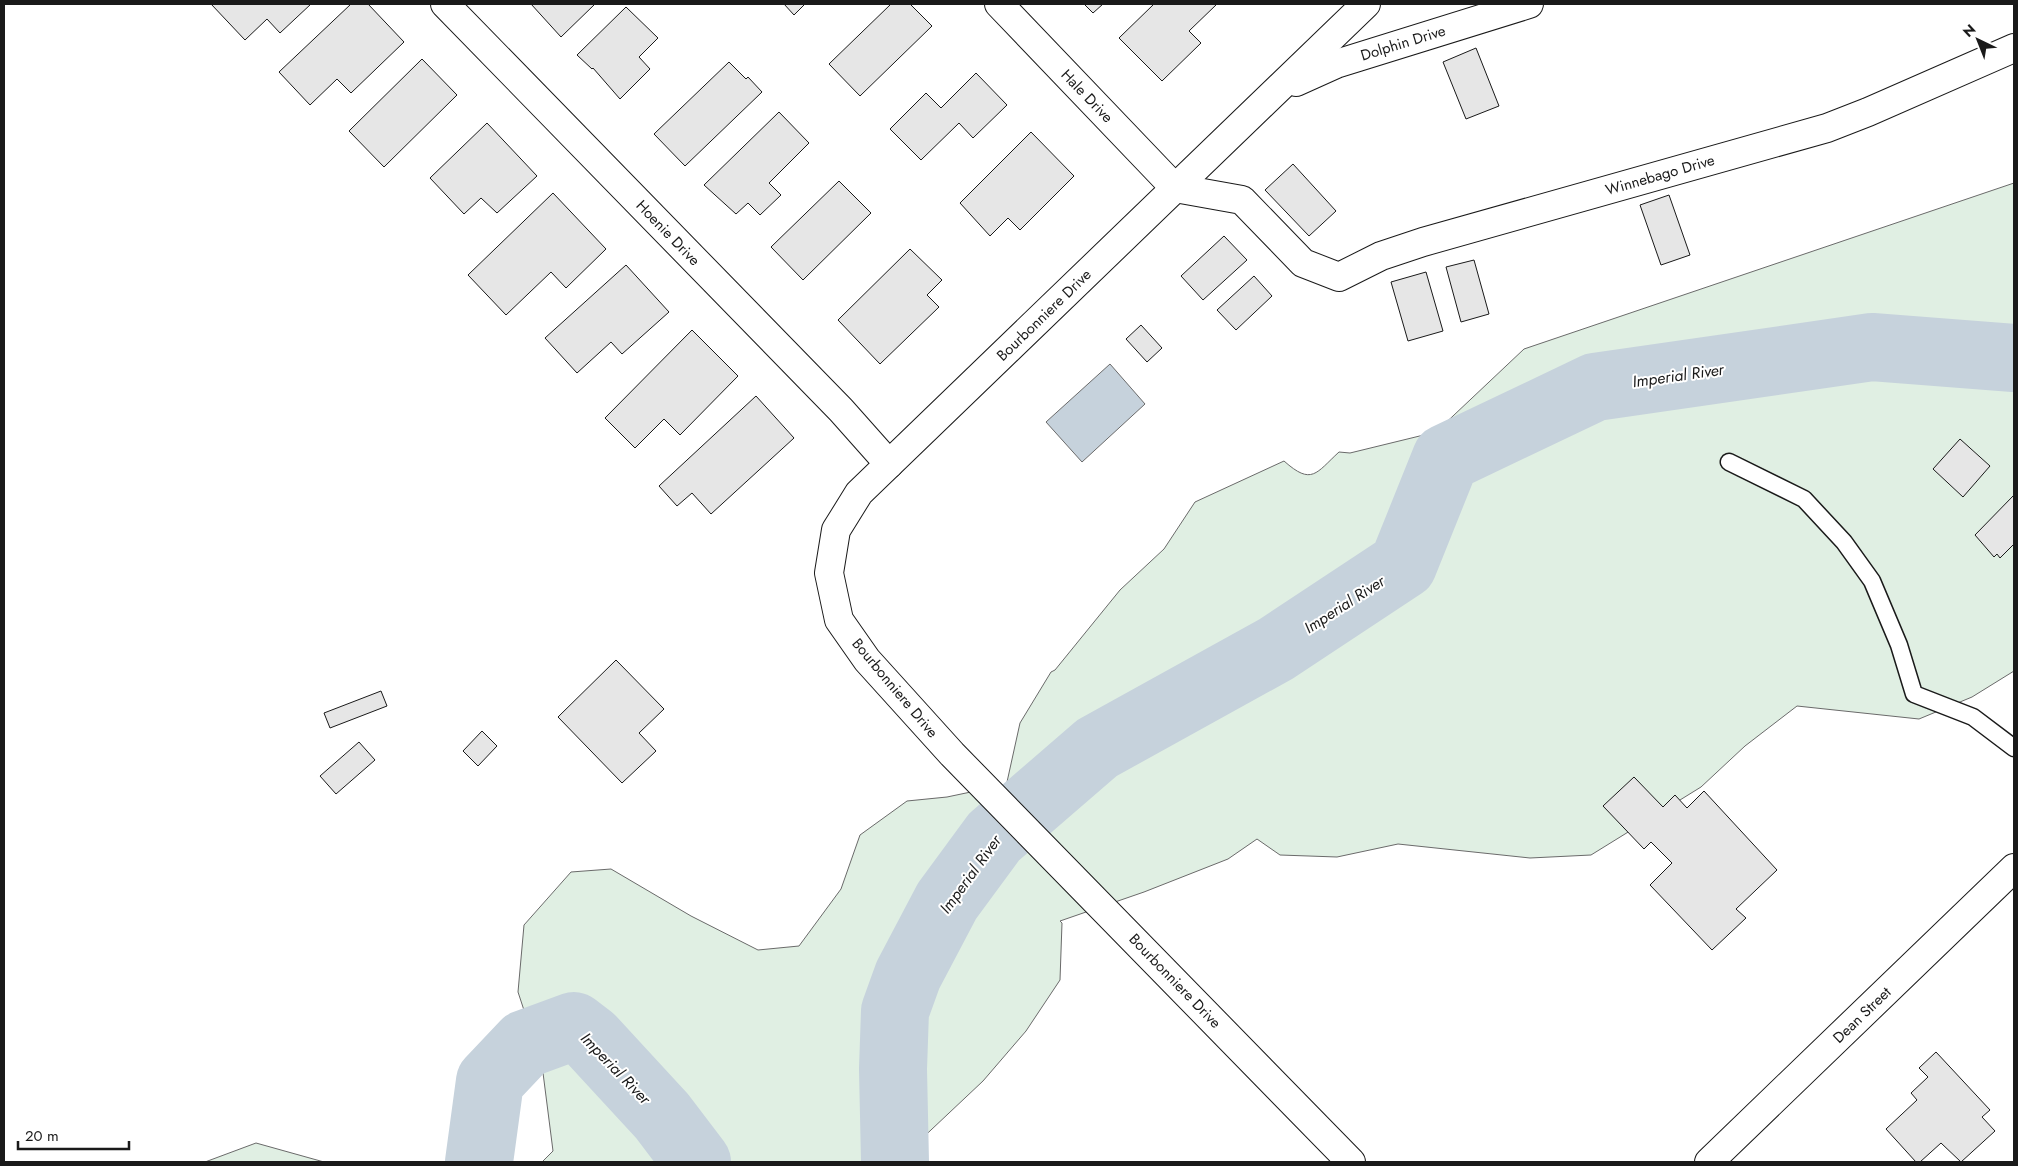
<svg xmlns="http://www.w3.org/2000/svg" width="2018" height="1166" font-family="Jost,sans-serif">
	<style>
		.green { fill: #e0efe3; stroke: #6a6a6a }
		.water { fill: #c6d2dc; stroke: #6a6a6a }
		.lines { fill: none; stroke-linecap: round; stroke-linejoin: round }
		.river { stroke: #c6d2dc; stroke-width: 68 }
		.building { fill: #e6e6e6; stroke: #1a1a1a }
		.lane-casing { stroke: #1a1a1a; stroke-width: 19 }
		.street-casing { stroke: #1a1a1a; stroke-width: 30 }
		.lane { stroke: #fff; stroke-width: 16 }
		.street { stroke: #fff; stroke-width: 28 }
		.labels { text-anchor: middle; stroke-width: 4; stroke-linejoin: round; paint-order: stroke }
		.street-label { font-size: 15px; fill: #1a1a1a; stroke: #fff }
		.water-label { font-size: 16px; font-style: italic; fill: #1a1a1a; stroke: #fff }
	</style>
	<rect width="100%" height="100%" fill="#fff"/>
	<!-- green -->
	<g class="green">
		<path d="M2014 183V671L1972 697 1919 719 1797 706 1745 746 1701 787 1591 855 1530 858 1398 844 1337 857 1280 855 1257 839 1228 859 1144 892 1060 921 1062 923 1060 980 1026 1031 983 1081 897 1162H542L553 1151 542 1065 518 992 524 925 571 872 611 869 691 916 758 950 799 946 841 889 860 835 907 801 947 797 1004 785 1007 782 1020 723 1051 672 1055 670 1120 590 1164 549 1195 502 1284 461C1312 486 1316 473 1339 452L1350 453 1436 432 1524 349Z"/>
		<polygon points="256,1143 324,1162 205,1162"/>
	</g>
	<!-- water -->
	<polygon class="water" points="1110,364 1145,404 1082,462 1046,422"/>
	<g class="lines">
		<!-- river -->
		<g class="river">
			<polyline points="479,1162 490,1081 525,1044 574,1026 591,1039 662,1116 697,1162"/>
			<polyline points="895,1162 893,1069 895,1011 908,975 947,901 994,837 1097,748 1276,649 1403,565 1446,458 1595,387 1872,347 2014,358"/>
		</g>
	</g>
	<!-- building -->
	<g class="building">
		<polygon points="211,4 311,4 280,33 267,19 245,40"/>
		<polygon points="351,4 368,4 404,42 351,93 337,79 310,105 279,72"/>
		<polygon points="531,4 595,4 561,37"/>
		<polygon points="784,4 805,4 794,15"/>
		<polygon points="891,4 910,4 932,26 860,96 829,64"/>
		<polygon points="1084,4 1103,4 1093,13"/>
		<polygon points="1154,4 1217,4 1189,31 1201,43 1162,81 1119,38"/>
		<polygon points="626,7 658,38 639,57 650,69 620,99 593,68 592,69 577,55"/>
		<polygon points="1476,48 1499,106 1466,119 1443,62"/>
		<polygon points="422,59 457,95 384,167 349,131"/>
		<polygon points="729,62 746,79 748,77 762,92 685,166 654,134"/>
		<polygon points="976,73 1007,105 973,138 959,123 921,160 890,129 926,93 941,108"/>
		<polygon points="779,112 809,143 769,183 781,195 760,215 748,203 736,214 704,185"/>
		<polygon points="487,123 537,176 497,213 481,198 464,214 430,178"/>
		<polygon points="1031,132 1074,176 1020,230 1008,218 990,236 960,203"/>
		<polygon points="1293,164 1336,211 1309,236 1265,190"/>
		<polygon points="839,181 871,213 803,280 771,247"/>
		<polygon points="553,193 606,249 566,288 551,272 506,315 468,275"/>
		<polygon points="1669,195 1690,255 1661,265 1640,205"/>
		<polygon points="1224,236 1247,260 1203,300 1181,276"/>
		<polygon points="910,249 942,280 927,295 939,307 880,364 838,320"/>
		<polygon points="1474,260 1489,314 1461,322 1446,267"/>
		<polygon points="626,265 669,312 622,354 611,342 577,373 545,338"/>
		<polygon points="1426,272 1443,331 1408,341 1391,282"/>
		<polygon points="1254,276 1272,296 1236,330 1217,310"/>
		<polygon points="1141,325 1162,348 1147,362 1126,339"/>
		<polygon points="692,330 738,376 680,435 664,419 635,448 605,418"/>
		<polygon points="756,396 794,438 711,514 692,493 677,506 659,486"/>
		<polygon points="1960,439 1990,466 1963,497 1933,469"/>
		<polygon points="2014,495 2014,544 2000,558 1997,554 1994,557 1975,535"/>
		<polygon points="616,660 664,709 639,733 656,751 622,783 558,717"/>
		<polygon points="381,691 387,706 330,728 324,713"/>
		<polygon points="482,731 497,746 478,766 463,751"/>
		<polygon points="359,742 375,760 336,794 320,776"/>
		<polygon points="1634,777 1663,807 1675,795 1687,808 1704,791 1777,870 1736,909 1746,918 1712,950 1650,885 1672,863 1651,842 1644,849 1603,806"/>
		<polygon points="1936,1052 1990,1110 1982,1117 1995,1131 1961,1162 1941,1143 1920,1162 1916,1162 1886,1129 1917,1100 1911,1093 1928,1077 1919,1068"/>
	</g>
	<g class="lines">
		<!-- lane casing -->
		<g class="lane-casing">
			<polyline id="lane" points="1729,462 1804,499 1844,542 1872,581 1899,645 1914,694 1973,717 2014,748"/>
		</g>
		<!-- street casing -->
		<g class="street-casing">
			<g id="street">
				<polyline points="445,4 841,410 889,464"/>
				<polyline points="999,4 1175,188 1242,200 1303,263 1339,277 1381,256 1423,242 1827,128 1868,112 2014,48"/>
				<polyline points="1296,82 1336,64 1529,4"/>
				<polyline points="1351,1162 952,754 867,660 839,620 829,573 836,530 859,493 1366,4"/>
				<polyline points="1709,1162 2014,868"/>
			</g>
		</g>
		<!-- lane -->
		<use href="#lane" class="lane"/>
		<!-- street -->
		<use href="#street" class="street"/>
	</g>
	<g class="labels">
		<!-- street labels -->
		<g class="street-label">
			<text transform="translate(1403 43) rotate(-17)" y="5">Dolphin Drive</text>
			<text transform="translate(1087 96) rotate(46)" y="5">Hale Drive</text>
			<text transform="translate(1660 175) rotate(-16)" y="5">Winnebago Drive</text>
			<text transform="translate(668 233) rotate(46)" y="5">Hoenie Drive</text>
			<text transform="translate(1044 315) rotate(-44)" y="5">Bourbonniere Drive</text>
			<text transform="translate(895 688) rotate(50)" y="5">Bourbonniere Drive</text>
			<text transform="translate(1175 981) rotate(46)" y="5">Bourbonniere Drive</text>
			<text transform="translate(1862 1015) rotate(-44)" y="5">Dean Street</text>
		</g>
		<!-- water labels -->
		<g class="water-label">
			<text transform="translate(1678 375) rotate(-8)" y="6">Imperial River</text>
			<text transform="translate(1344 604) rotate(-33)" y="6">Imperial River</text>
			<text transform="translate(970 874) rotate(-54)" y="6">Imperial River</text>
			<text transform="translate(616 1068) rotate(46)" y="6">Imperial River</text>
		</g>
	</g>
	<!-- border -->
	<rect width="2018" height="1166" fill="none" stroke="#1a1a1a" stroke-width="10"/>
	<!-- north arrow -->
	<g transform="translate(1978 40) rotate(317)" stroke="#ffffff" stroke-width="4" paint-order="stroke">
	<path d="M0-4L9 19L0 12L-9 19Z" fill="#1a1a1a"/>
	<text y="-8" font-size="14" font-weight="bold" text-anchor="middle" fill="#1a1a1a">N</text>
	</g>
	<!-- scale -->
	<path d="M18 1141v8h111v-8" fill="none" stroke="#1a1a1a" stroke-width="2.5"/>
	<text x="25" y="1141" font-size="15" fill="#1a1a1a" stroke="#ffffff" stroke-width="4" paint-order="stroke">20 m</text>
</svg>
